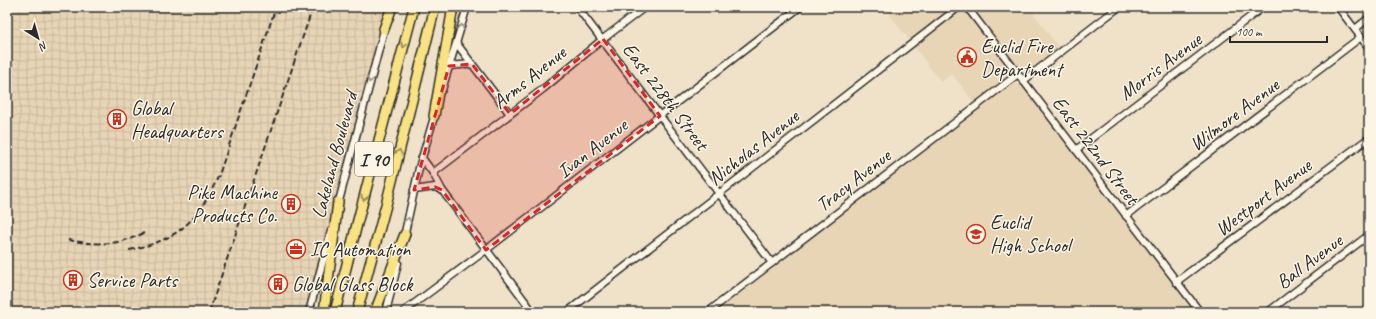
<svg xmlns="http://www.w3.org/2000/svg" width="1376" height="319" font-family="Caveat,sans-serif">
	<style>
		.built { fill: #e8d5b6 }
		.industrial { fill: url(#industrial-grid) }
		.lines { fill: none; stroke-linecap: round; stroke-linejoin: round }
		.minor-casing { stroke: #2b2b2b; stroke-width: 9 }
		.highway-casing { stroke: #2b2b2b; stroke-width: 12 }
		.minor { stroke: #fcf5e5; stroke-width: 6 }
		.highway { stroke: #f8e281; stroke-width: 9 }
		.rail { stroke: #2b2b2b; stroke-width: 2; stroke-dasharray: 6 3; stroke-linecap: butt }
		.oneway { stroke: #949088 }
		.oneway2 { stroke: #928656 }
		.marked { fill: #d62828; fill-opacity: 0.2; stroke: #d62828; stroke-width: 3; stroke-dasharray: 8 5; stroke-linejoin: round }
		.labels { text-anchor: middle; stroke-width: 3; stroke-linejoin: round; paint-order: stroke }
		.shield { fill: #fcf5e5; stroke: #6a6863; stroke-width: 1 }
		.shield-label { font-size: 19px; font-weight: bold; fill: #2b2b2b }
		.poi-label { font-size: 20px; fill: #2b2b2b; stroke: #fcf5e5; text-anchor: start }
		.street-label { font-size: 20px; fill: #2b2b2b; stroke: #fcf5e5 }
	</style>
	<defs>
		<pattern id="industrial-grid" width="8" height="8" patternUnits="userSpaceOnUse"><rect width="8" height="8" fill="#e8d5b6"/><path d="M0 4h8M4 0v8" fill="none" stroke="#c7b79d"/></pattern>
	</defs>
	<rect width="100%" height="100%" fill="#f0e2c9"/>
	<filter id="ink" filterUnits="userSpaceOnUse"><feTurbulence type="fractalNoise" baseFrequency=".025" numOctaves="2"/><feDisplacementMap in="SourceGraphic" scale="8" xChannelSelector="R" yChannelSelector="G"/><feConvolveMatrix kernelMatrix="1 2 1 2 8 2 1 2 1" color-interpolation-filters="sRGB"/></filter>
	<g filter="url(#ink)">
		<!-- built -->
		<g class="built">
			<polygon points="884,7 1029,7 1062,52 1023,81 1018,74 976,106 952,74 941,82"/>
			<polygon points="1020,83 1172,282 1193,311 1192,312 716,312 988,101 1012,85"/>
		</g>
		<!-- industrial -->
		<polygon class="industrial" points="7,7 389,7 309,312 7,312"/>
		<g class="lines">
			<!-- minor casing -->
			<g class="minor-casing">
				<g id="minor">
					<polyline points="577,7 772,263"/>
					<polyline points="967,7 1200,312"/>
					<polyline points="1338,7 1369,48"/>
					<polyline points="1355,29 1369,18"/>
					<polyline points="457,44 510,114"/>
					<polyline points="449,66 472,64"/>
					<polyline points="1023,81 1119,7"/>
					<polyline points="442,90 467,7"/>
					<polyline points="1076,150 1263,7"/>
					<polyline points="422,158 433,173 442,190 533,312"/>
					<polyline points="433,173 543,89 603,39 645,7"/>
					<polyline points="414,190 435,187 442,190"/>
					<polyline points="338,205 385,26"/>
					<polyline points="1126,216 1361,37"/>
					<polyline points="404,237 419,168 435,114"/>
					<polyline points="1176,282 1369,138"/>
					<polyline points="309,312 331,231"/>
					<polyline points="386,312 398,263"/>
					<polyline points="403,312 486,250 800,7"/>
					<polyline points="567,312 959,7"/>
					<polyline points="708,312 1018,74"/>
					<polyline points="1268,312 1369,235"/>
				</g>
			</g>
			<!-- highway casing -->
			<g class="highway-casing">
				<g id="highway">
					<polyline points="384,29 392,7"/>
					<polyline points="434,116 453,7"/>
					<polyline points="324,312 338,202"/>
					<polyline points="335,312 357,224 414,7"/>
					<polyline points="357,312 386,205 435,7"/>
					<polyline points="375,312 405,234"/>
				</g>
			</g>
			<!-- minor -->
			<use href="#minor" class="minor"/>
			<!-- highway -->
			<use href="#highway" class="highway"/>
			<!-- rail -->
			<g class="rail">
				<path d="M68 240C96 245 118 246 144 233"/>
				<path d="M129 250C179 240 198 221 219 175L276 7"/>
				<polyline points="209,312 313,7"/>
			</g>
		</g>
		<!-- one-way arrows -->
		<defs><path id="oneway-chevron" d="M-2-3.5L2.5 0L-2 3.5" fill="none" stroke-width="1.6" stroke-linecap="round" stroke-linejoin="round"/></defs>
		<g class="oneway">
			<use href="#oneway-chevron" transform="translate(461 27) rotate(-75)"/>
			<use href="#oneway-chevron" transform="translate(370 80) rotate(105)"/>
			<use href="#oneway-chevron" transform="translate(408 220) rotate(-77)"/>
		</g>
		<g class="oneway2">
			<use href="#oneway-chevron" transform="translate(404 45) rotate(104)"/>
			<use href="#oneway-chevron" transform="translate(399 152) rotate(-76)"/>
			<use href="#oneway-chevron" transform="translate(364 198) rotate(105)"/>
		</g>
	</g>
	<!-- marked area -->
	<path class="marked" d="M603 39 660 116 486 250 442 190 435 187 414 190 449 66 472 64 510 114Z"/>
	<!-- icons -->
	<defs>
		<g id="civic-ring" transform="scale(1)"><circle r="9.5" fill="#fcf5e5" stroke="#c8321e" stroke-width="1.5"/><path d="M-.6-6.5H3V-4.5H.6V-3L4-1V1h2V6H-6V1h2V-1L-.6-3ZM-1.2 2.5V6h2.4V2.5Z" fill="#c8321e"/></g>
		<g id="building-ring" transform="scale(1)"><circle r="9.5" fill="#fcf5e5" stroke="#c8321e" stroke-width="1.5"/><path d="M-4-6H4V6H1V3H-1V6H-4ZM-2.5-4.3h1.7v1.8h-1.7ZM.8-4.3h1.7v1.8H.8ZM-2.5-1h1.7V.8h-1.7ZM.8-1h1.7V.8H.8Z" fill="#c8321e"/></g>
		<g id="school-ring" transform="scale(1)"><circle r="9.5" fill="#fcf5e5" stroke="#c8321e" stroke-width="1.5"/><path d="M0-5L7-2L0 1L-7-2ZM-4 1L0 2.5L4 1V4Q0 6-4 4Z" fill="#c8321e"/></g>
		<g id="office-ring" transform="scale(1)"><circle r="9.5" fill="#fcf5e5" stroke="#c8321e" stroke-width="1.5"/><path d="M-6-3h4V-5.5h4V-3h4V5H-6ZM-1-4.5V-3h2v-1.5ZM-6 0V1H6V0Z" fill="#c8321e"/></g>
	</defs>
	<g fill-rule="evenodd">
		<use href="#civic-ring" x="967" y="57"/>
		<use href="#building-ring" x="117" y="119"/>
		<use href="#building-ring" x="291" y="204"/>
		<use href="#school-ring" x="976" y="234"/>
		<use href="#office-ring" x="296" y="249"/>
		<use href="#building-ring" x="73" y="280"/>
		<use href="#building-ring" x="278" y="284"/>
	</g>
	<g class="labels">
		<!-- shield labels -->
		<rect class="shield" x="355" y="142" width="38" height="34" rx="3"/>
		<g class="shield-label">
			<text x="374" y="166">I 90</text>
		</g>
		<!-- poi labels -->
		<g class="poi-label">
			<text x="981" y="53">Euclid Fire<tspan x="981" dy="23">Department</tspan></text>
			<text x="131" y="115">Global<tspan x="131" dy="23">Headquarters</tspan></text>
			<text x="277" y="199" text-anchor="end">Pike Machine<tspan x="277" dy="23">Products Co.</tspan></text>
			<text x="990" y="229">Euclid<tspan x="990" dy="23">High School</tspan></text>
			<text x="310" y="256">IC Automation</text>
			<text x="87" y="287">Service Parts</text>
			<text x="292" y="291">Global Glass Block</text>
		</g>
		<!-- street labels -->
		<g class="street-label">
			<text transform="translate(1160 66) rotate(-37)" y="7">Morris Avenue</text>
			<text transform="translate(529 77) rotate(-39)" y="7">Arms Avenue</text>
			<text transform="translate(666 96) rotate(53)" y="7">East 228th Street</text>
			<text transform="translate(1234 114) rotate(-37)" y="7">Wilmore Avenue</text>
			<text transform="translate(753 147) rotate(-38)" y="7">Nicholas Avenue</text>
			<text transform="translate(592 148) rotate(-38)" y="7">Ivan Avenue</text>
			<text transform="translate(1096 150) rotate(53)" y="7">East 222nd Street</text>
			<text transform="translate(334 155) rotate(-75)" y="7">Lakeland Boulevard</text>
			<text transform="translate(853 180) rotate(-38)" y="7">Tracy Avenue</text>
			<text transform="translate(1263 197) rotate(-37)" y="7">Westport Avenue</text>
			<text transform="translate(1309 261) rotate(-37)" y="7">Ball Avenue</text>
		</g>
	</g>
	<!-- margin -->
	<rect width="1376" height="319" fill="none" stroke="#fcf5e5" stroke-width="24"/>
	<rect x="12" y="12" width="1352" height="295" fill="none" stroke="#2b2b2b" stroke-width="1.5" filter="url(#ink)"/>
	<!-- north arrow -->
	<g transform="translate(38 38) rotate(143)" stroke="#fcf5e5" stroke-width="3" paint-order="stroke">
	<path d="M0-3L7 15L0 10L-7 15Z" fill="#2b2b2b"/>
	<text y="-6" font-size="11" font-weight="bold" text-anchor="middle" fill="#2b2b2b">N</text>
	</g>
	<!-- scale -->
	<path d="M1230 36v6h97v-6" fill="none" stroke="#2b2b2b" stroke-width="2"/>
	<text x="1236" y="36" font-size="12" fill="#2b2b2b" stroke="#fcf5e5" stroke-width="3" paint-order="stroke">100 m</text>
</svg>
